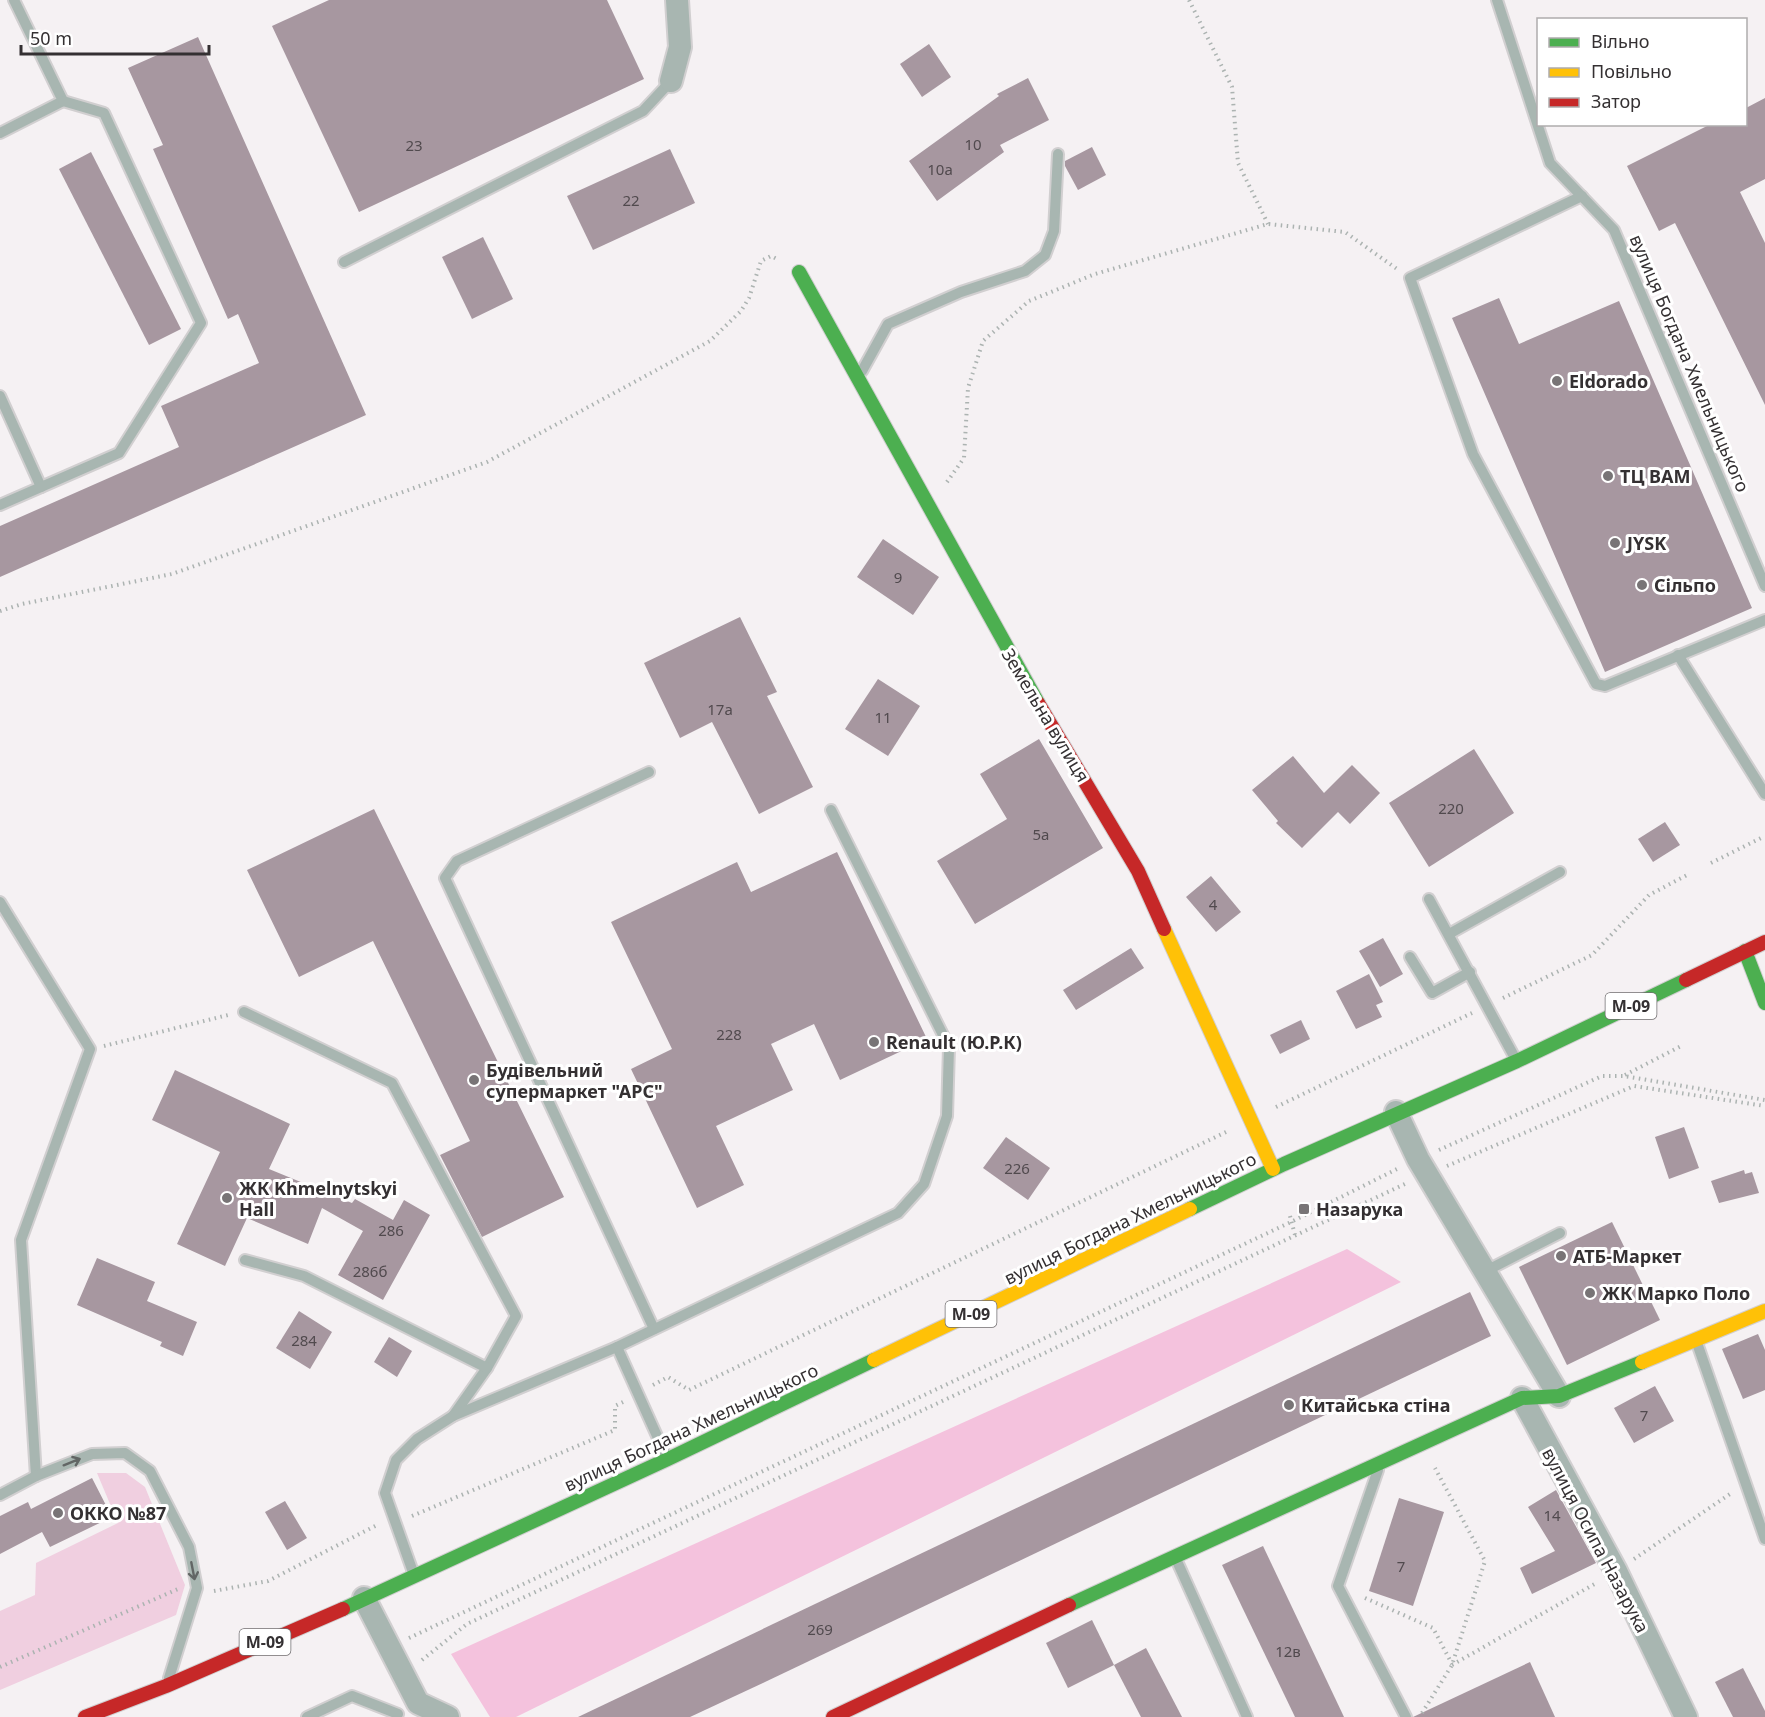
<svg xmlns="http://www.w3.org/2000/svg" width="1765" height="1717" viewBox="0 0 1765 1717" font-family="'Noto Sans',sans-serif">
  <rect width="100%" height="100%" fill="#f5f1f3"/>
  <path fill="#f0cfe0" d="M97 1473H126L145 1487 185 1585 176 1615 0 1690V1611L35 1595 36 1563 118 1523Z"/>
  <path fill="#f4c2dd" d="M1347 1249 1401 1282 516 1717H490L451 1654Z"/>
  <g fill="#a797a0">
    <path d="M329 0H607L644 79 359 212 272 26Z"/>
    <path d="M198 37 366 415 0 577V526L179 447 161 406 259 363 238 314 228 319 153 149 163 145 128 68Z"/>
    <path d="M929 44 951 77 922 97 900 64Z"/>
    <path d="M1028 78 1049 120 1000 145 1004 152 937 201 909 161 999 96 997 94Z"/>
    <path d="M1765 98V179L1740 192 1765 243V405L1675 223 1659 231 1627 166 1711 124H1746V108Z"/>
    <path d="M1092 147 1106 175 1078 190 1065 166V161Z"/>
    <path d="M670 149 695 203 593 250 567 196Z"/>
    <path d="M91 152 181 329 149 345 59 169Z"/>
    <path d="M483 237 513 299 472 319 442 257Z"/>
    <path d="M1499 298 1519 344 1619 301 1752 608 1605 672 1452 318Z"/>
    <path d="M883 539 939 577 913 615 857 577Z"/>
    <path d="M740 617 777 692 767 696 813 787 759 814 712 722 680 738 644 663Z"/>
    <path d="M878 679 920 706 888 756 845 729Z"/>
    <path d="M1039 739 1103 848 975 924 937 861 1007 819 980 774Z"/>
    <path d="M1474 749 1514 813 1429 867 1389 803Z"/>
    <path d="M1293 756 1324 793 1352 765 1380 793 1350 824 1338 812 1302 848 1276 823 1278 821 1252 790Z"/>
    <path d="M374 809 564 1197 482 1237 440 1155 470 1141 373 941 299 977 247 870Z"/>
    <path d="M1665 822 1680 845 1653 862 1638 839Z"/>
    <path d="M837 852 927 1039 840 1080 814 1024 771 1044 793 1090 716 1126 744 1185 697 1208 631 1069 672 1049 611 922 737 862 751 892Z"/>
    <path d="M1211 876 1241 912 1216 932 1186 897Z"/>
    <path d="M1383 938 1403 974 1380 987 1359 951Z"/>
    <path d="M1131 948 1144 968 1076 1010 1063 990Z"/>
    <path d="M1369 974 1383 1002 1376 1005 1382 1017 1356 1029 1336 991Z"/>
    <path d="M1301 1020 1310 1039 1280 1054 1270 1035Z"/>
    <path d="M175 1070 290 1124 269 1169 352 1203 355 1199 393 1220 404 1200 430 1215 383 1300 338 1275 363 1231 322 1208 308 1244 247 1218 225 1266 177 1244 220 1152 152 1120Z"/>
    <path d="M1684 1127 1699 1168 1669 1179 1655 1137Z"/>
    <path d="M1006 1137 1050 1168 1028 1200 983 1168Z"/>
    <path d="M1744 1170 1745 1174 1752 1172 1759 1193 1719 1203 1711 1181Z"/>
    <path d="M1612 1222 1660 1320 1567 1365 1519 1267Z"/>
    <path d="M97 1258 155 1282 147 1301 197 1322 183 1356 160 1346 162 1342 77 1305Z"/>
    <path d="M1470 1292 1491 1336 765 1682 690 1717H578Z"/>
    <path d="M299 1311 332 1332 310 1369 276 1348Z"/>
    <path d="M1758 1334 1765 1350V1390L1743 1399 1722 1349Z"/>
    <path d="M389 1337 412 1351 397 1377 374 1362Z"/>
    <path d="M1655 1386 1674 1421 1634 1443 1614 1408Z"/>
    <path d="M92 1478 112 1517 50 1547 42 1532 0 1554V1516L28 1502 31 1509Z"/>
    <path d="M1556 1490 1596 1563 1532 1594 1520 1568 1555 1551 1528 1507Z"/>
    <path d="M1399 1498 1444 1512 1413 1606 1369 1591Z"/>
    <path d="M285 1501 307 1538 287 1550 265 1512Z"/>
    <path d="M1263 1546 1344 1717H1295L1243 1609 1222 1565Z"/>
    <path d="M1092 1620 1114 1665 1068 1688 1046 1643Z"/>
    <path d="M1146 1648 1182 1717H1141L1114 1665Z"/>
    <path d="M1530 1662 1555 1717H1413Z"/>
    <path d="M1743 1668 1765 1711V1717H1733L1715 1682Z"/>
  </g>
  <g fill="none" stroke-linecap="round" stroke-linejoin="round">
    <g stroke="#d1cfd0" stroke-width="14">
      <g id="lane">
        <path d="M1497 0 1550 163 1614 230 1765 586"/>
        <path d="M0 133 63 101 14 0"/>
        <path d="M1582 196 1410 278 1473 454 1596 684 1605 686 1765 620"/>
        <path d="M344 262 643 111 671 81"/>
        <path d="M862 371 888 324 961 292 1025 271 1045 255 1054 231 1058 154"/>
        <path d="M0 396 41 487"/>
        <path d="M0 505 119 453 201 323 104 113 63 101"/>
        <path d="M1678 655 1765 794"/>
        <path d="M649 772 457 861 445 878 654 1329"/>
        <path d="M1429 899 1515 1058"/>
        <path d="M0 902 90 1049 21 1240 36 1476"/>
        <path d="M1449 934 1560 872"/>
        <path d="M1410 957 1432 993 1470 972"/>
        <path d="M244 1012 392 1083 516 1316 487 1368 453 1416"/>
        <path d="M245 1260 304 1276 487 1368"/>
        <path d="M1484 1272 1560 1233"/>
        <path d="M1697 1343 1765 1539"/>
        <path d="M617 1347 666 1456"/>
        <path d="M1378 1470 1338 1586 1406 1717"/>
        <path d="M0 1495 36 1476 92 1454 125 1453 150 1471 189 1547 197 1588 169 1678"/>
        <path d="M1176 1559 1247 1717"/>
        <path d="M414 1575 385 1493 396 1460 417 1439 453 1416 617 1347 898 1213 924 1184 947 1116 949 1047 831 810"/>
        <path d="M307 1717 352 1696 398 1714"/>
      </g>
    </g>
    <g stroke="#d1cfd0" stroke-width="26">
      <g id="street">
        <path d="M671 81 680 47 677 0"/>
        <path d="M1396 1112 1418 1159 1559 1396"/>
        <path d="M1522 1398 1616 1571 1686 1717"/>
        <path d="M364 1598 418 1703 448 1717"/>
      </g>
    </g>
    <g stroke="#d1cfd0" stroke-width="16">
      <g id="fast">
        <path d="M799 272 1038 703"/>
        <path d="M1745 951 1765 1003"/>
        <path d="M1190 1209 1284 1164 1517 1061 1686 980"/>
        <path d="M1069 1605 1522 1398 1559 1396 1642 1362"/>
        <path d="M343 1609 668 1459 874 1360"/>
      </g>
    </g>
    <g stroke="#d1cfd0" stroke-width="16">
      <g id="slow">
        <path d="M1164 929 1273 1169"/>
        <path d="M874 1360 1190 1209"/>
        <path d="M1642 1362 1765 1311"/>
      </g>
    </g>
    <g stroke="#d1cfd0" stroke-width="16">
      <g id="jam">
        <path d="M1038 703 1138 871 1164 929"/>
        <path d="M1686 980 1765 942"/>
        <path d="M85 1717 166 1686 343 1609"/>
        <path d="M833 1717 1069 1605"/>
      </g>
    </g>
    <g stroke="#acb3b1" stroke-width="4" stroke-dasharray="1.5 4.5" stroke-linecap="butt">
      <path d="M1189 0 1232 87 1238 163 1268 224"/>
      <path d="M947 482 964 458 968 388 983 341 1029 301 1095 274 1268 224 1345 232 1397 269"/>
      <path d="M0 611 22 604 172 574 487 462 710 341 741 311 749 298 761 261 771 256 777 259"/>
      <path d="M1711 863 1763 837"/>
      <path d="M1503 998 1592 955 1649 895 1689 874"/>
      <path d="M104 1046 228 1015"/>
      <path d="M1625 1075 1681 1046"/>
      <path d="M1276 1107 1472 1013"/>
      <path d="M1439 1150 1602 1076H1624L1765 1100"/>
      <path d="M1447 1166 1634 1086 1765 1106"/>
      <path d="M1290 1216 1295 1235"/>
      <path d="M653 1385 668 1377 689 1390 1226 1132"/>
      <path d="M412 1516 615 1430V1406L623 1402"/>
      <path d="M1634 1559 1733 1492"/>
      <path d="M214 1591 268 1581 379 1524"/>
      <path d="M1365 1598 1433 1628 1452 1664"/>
      <path d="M409 1638 1291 1222 1397 1169"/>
      <path d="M422 1660 467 1624 1407 1183"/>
      <path d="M1452 1665 1598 1582"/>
      <path d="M0 1667 178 1589"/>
      <path d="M1422 1713 1452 1665 1485 1561 1435 1468"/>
    </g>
    <use href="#lane" stroke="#a8b6b1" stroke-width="10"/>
    <use href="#street" stroke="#a8b6b1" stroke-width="22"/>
    <use href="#fast" stroke="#4caf50" stroke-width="14"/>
    <use href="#slow" stroke="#ffc107" stroke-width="14"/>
    <use href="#jam" stroke="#c62828" stroke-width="14"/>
  </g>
  <defs><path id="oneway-shaft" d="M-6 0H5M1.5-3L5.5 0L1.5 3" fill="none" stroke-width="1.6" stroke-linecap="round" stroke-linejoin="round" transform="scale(1.5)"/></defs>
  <g stroke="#626665">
    <use href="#oneway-shaft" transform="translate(72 1462) rotate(-22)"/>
    <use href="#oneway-shaft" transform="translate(193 1571) rotate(79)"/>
  </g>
  <g fill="#787476" stroke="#fff" stroke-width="2">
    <circle cx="1557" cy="381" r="6"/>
    <circle cx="1608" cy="476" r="6"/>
    <circle cx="1615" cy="543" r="6"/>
    <circle cx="1642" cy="585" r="6"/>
    <circle cx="874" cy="1042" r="6"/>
    <circle cx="474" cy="1080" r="6"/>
    <circle cx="227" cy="1198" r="6"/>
    <rect x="1298" y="1203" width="12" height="12" rx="3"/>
    <circle cx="1561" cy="1256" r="6"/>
    <circle cx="1590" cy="1293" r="6"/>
    <circle cx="1289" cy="1405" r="6"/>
    <circle cx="58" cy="1513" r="6"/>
  </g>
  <g text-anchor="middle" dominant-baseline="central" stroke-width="6" stroke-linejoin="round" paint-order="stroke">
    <g font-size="15" fill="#514a4e">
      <text x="973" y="144">10</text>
      <text x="414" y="145">23</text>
      <text x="940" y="169">10а</text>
      <text x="631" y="200">22</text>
      <text x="898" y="577">9</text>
      <text x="720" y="709">17а</text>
      <text x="883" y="717">11</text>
      <text x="1451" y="808">220</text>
      <text x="1041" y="834">5а</text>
      <text x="1213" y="904">4</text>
      <text x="729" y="1034">228</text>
      <text x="1017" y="1168">226</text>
      <text x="391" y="1230">286</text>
      <text x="370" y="1271">286б</text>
      <text x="304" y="1340">284</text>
      <text x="1644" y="1415">7</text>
      <text x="1552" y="1515">14</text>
      <text x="1401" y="1566">7</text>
      <text x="820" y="1629">269</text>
      <text x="1288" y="1651">12в</text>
    </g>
    <g fill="#fff" stroke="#716e70" stroke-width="1.5">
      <rect x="1605.5" y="993" width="51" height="26" rx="4.5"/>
      <rect x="945.5" y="1301" width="51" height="26" rx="4.5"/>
      <rect x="239.5" y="1629" width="51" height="26" rx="4.5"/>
    </g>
    <g font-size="16" font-weight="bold" fill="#343032">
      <text x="1631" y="1006">М-09</text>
      <text x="971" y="1314">М-09</text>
      <text x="265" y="1642">М-09</text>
    </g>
    <g font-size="18" fill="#343032" stroke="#fff">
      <text transform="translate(1690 363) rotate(67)">вулиця Богдана Хмельницького</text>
      <text transform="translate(1046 715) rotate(59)">Земельна вулиця</text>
      <text transform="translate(1130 1218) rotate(-26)">вулиця Богдана Хмельницького</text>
      <text transform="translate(691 1427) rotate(-25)">вулиця Богдана Хмельницького</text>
      <text transform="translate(1596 1540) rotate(62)">вулиця Осипа Назарука</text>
    </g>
    <g font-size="18" font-weight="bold" fill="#343032" stroke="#fff" text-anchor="start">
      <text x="1569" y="381">Eldorado</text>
      <text x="1620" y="476">ТЦ ВАМ</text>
      <text x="1627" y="543">JYSK</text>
      <text x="1654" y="585">Сільпо</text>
      <text x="886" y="1042">Renault (Ю.Р.К)</text>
      <text x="486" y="1070">Будівельний<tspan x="486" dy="21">супермаркет "АРС"</tspan></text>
      <text x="239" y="1188">ЖК Khmelnytskyi<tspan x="239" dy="21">Hall</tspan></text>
      <text x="1316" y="1209">Назарука</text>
      <text x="1573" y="1256">АТБ-Маркет</text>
      <text x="1602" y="1293">ЖК Марко Поло</text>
      <text x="1301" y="1405">Китайська стіна</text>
      <text x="70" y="1513">ОККО №87</text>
    </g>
  </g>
  <rect x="1537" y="18" width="210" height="108" fill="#ffffff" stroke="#aeacad" stroke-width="1.5"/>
  <rect x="1549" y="38" width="30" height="9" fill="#4caf50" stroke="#aeacad" stroke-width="1.5"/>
  <text x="1591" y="48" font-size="18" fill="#343032">Вільно</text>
  <rect x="1549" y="68" width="30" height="9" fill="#ffc107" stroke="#aeacad" stroke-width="1.5"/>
  <text x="1591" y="78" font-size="18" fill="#343032">Повільно</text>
  <rect x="1549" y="98" width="30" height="9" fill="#c62828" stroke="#aeacad" stroke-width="1.5"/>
  <text x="1591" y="108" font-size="18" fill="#343032">Затор</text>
  <path d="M21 45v9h188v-9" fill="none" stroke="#343032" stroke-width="3"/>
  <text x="30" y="45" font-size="18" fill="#343032" stroke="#ffffff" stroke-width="4.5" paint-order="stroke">50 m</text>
</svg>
